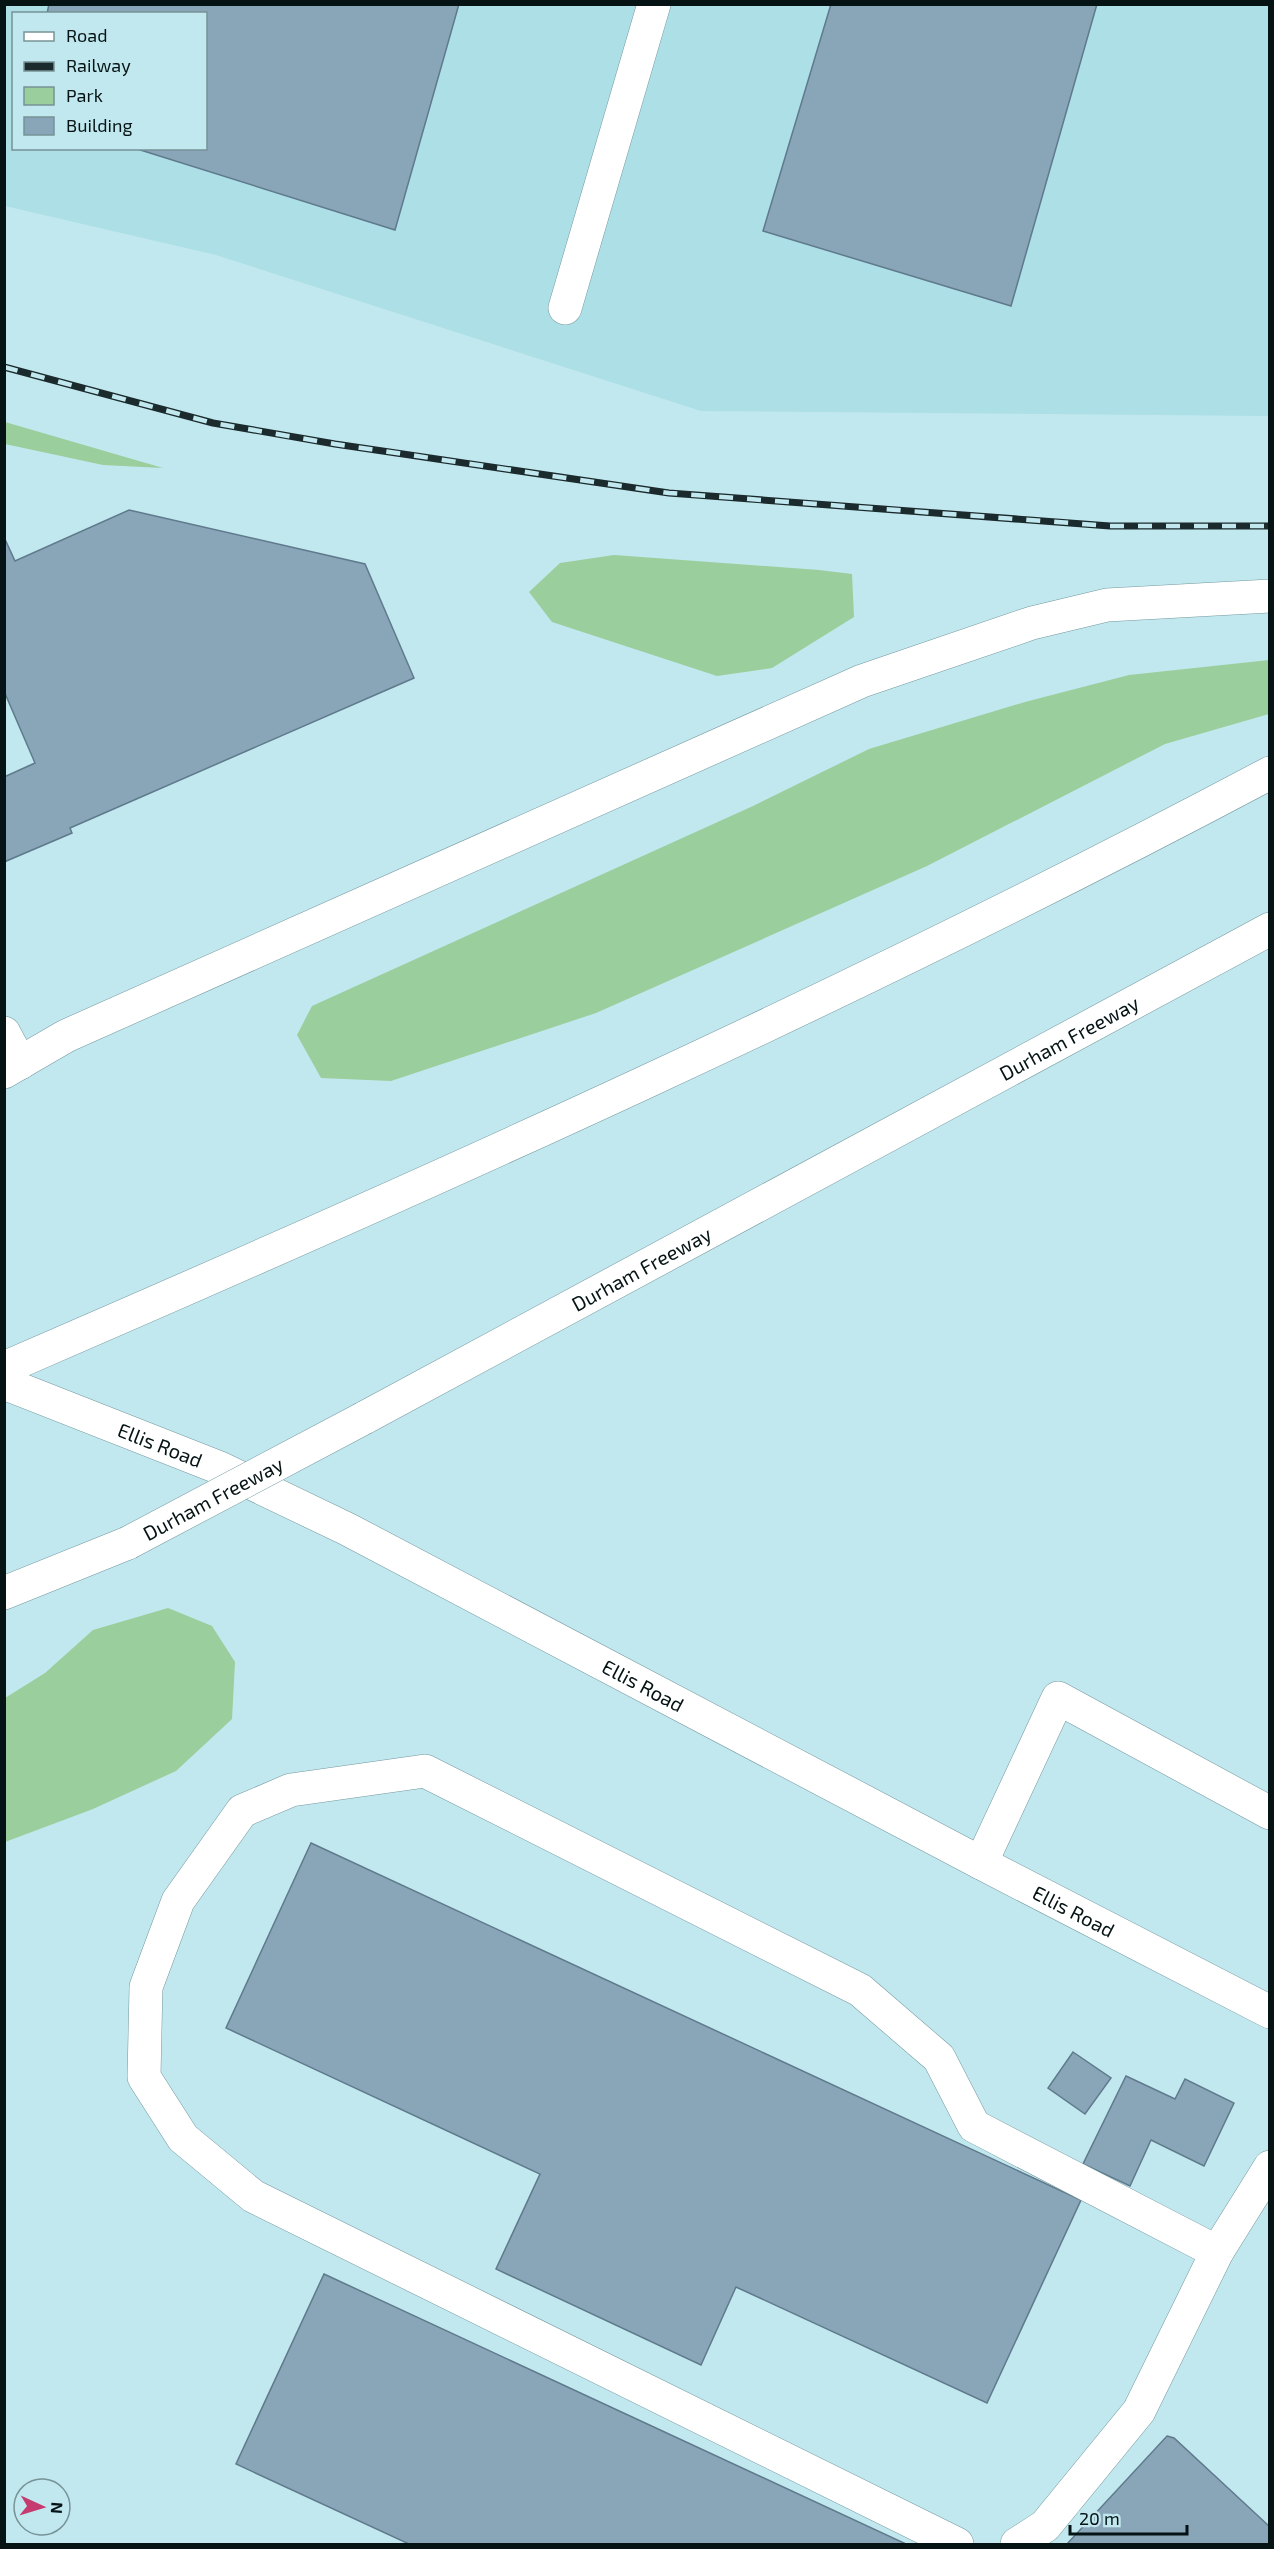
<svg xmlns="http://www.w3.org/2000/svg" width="1274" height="2549" viewBox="0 0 1274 2549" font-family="'Exo 2',sans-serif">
  <rect width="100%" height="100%" fill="#c1e8ee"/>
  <path fill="#addfe6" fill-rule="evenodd" d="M5 5H1269V416L701 411 216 255 5 206ZM14 14H206V148H14Z"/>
  <g fill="#9ace9c">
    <path d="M5 422 163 468 103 465 5 444Z"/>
    <path d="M614 555 819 570 852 574 854 617 772 668 717 676 552 622 529 592 560 563Z"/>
    <path d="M1269 660V714L1165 744 927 866 596 1013 391 1081 321 1078 297 1035 312 1006 753 806 869 749 1025 702 1129 675Z"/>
    <path d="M168 1608 212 1626 235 1662 232 1719 176 1771 93 1809 5 1842V1698L45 1673 93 1630Z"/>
  </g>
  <g fill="#89a5b8" stroke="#5f7a8c" stroke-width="1.5">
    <path d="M49 4H459L395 230 134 148H206V14H47Z"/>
    <path d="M831 4H1097L1011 306 763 231Z"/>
    <path d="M129 510 365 564 414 678 70 828 72 833 4 862V777L35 763 4 691V537L15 561Z"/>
    <path d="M311 1843 1081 2200 987 2403 736 2287 701 2365 496 2269 540 2174 226 2028Z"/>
    <path d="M1073 2052 1111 2078 1085 2114 1048 2088Z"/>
    <path d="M1126 2076 1175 2099 1185 2079 1234 2103 1204 2166 1151 2140 1130 2186 1083 2164Z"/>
    <path d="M324 2274 906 2544H409L236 2464Z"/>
    <path d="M1167 2436 1174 2438 1270 2527V2544H1067Z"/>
  </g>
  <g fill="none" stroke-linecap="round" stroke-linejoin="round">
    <g stroke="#74999f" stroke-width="34">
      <g id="minor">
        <path d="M565 308 654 4"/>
        <path d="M4 1033 20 1063"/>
        <path d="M4 1072 66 1036 862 681 1032 623 1107 605 1270 596"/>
        <path d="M981 1863 1058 1698 1270 1813"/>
        <path d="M957 2544 253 2196 183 2138 144 2077 146 1987 178 1901 242 1811 291 1790 425 1771 860 1990 939 2058 974 2126 1217 2252"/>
        <path d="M1017 2544 1045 2526 1139 2411 1217 2252 1270 2167"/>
      </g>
    </g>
    <g stroke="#74999f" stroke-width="34">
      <g id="major">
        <path id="s1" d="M4 1383 220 1468 347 1529 981 1863 1270 2012"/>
      </g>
    </g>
    <g stroke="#74999f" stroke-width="34">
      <g id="highway">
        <path d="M4 1368C432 1183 858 992 1270 773"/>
        <path id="s2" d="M364 1418 1270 929"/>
        <path d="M4 1593 128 1543"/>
      </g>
    </g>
    <use href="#minor" stroke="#fff" stroke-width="33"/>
    <use href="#major" stroke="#fff" stroke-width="33"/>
    <use href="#highway" stroke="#fff" stroke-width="33"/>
    <g stroke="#1a2a2d" stroke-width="7">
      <path id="rail" d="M4 367 213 423 335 444 669 493 1110 526H1270"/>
    </g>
    <use href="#rail" stroke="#c1e8ee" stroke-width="4.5" stroke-dasharray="14" stroke-linecap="butt"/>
    <g stroke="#74999f" stroke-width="34" stroke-linecap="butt">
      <g id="highway-bridge">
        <path id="s3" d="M128 1543 364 1418"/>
      </g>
    </g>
    <use href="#highway-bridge" stroke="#fff" stroke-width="33"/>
  </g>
  <g text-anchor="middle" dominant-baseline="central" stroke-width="4.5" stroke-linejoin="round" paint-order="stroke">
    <g font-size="20" fill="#051315" stroke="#c1e8ee">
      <text stroke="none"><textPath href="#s2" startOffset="801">Durham Freeway</textPath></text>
      <text stroke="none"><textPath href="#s2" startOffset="315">Durham Freeway</textPath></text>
      <text stroke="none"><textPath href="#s1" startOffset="168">Ellis Road</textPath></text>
      <text stroke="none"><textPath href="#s3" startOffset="96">Durham Freeway</textPath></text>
      <text stroke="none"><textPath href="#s1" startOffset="708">Ellis Road</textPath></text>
      <text stroke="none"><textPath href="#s1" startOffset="1194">Ellis Road</textPath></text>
    </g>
  </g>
  <rect width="1274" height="2549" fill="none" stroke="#051315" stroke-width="12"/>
  <rect x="12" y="12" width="195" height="138" fill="#c1e8ee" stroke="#769397" stroke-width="1.5"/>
  <rect x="24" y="32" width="30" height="9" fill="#ffffff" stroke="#769397" stroke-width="1.5"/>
  <text x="66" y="42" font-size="18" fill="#051315">Road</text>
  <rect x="24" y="62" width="30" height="9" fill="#1a2a2d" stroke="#769397" stroke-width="1.5"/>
  <text x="66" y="72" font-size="18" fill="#051315">Railway</text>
  <rect x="24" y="87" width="30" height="18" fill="#9ace9c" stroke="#769397" stroke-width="1.5"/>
  <text x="66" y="102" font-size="18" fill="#051315">Park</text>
  <rect x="24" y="117" width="30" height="18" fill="#89a5b8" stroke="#769397" stroke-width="1.5"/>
  <text x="66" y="132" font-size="18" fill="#051315">Building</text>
  <g transform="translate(42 2507) rotate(94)"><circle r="28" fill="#c1e8ee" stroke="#769397" stroke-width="1.5"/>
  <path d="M0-4.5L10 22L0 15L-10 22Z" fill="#c63b6f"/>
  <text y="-9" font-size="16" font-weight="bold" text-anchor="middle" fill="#051315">N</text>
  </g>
  <path d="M1070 2525v9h117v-9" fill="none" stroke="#051315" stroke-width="3"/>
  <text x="1079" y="2525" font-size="18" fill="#051315" stroke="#c1e8ee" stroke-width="4.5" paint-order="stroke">20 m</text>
</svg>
